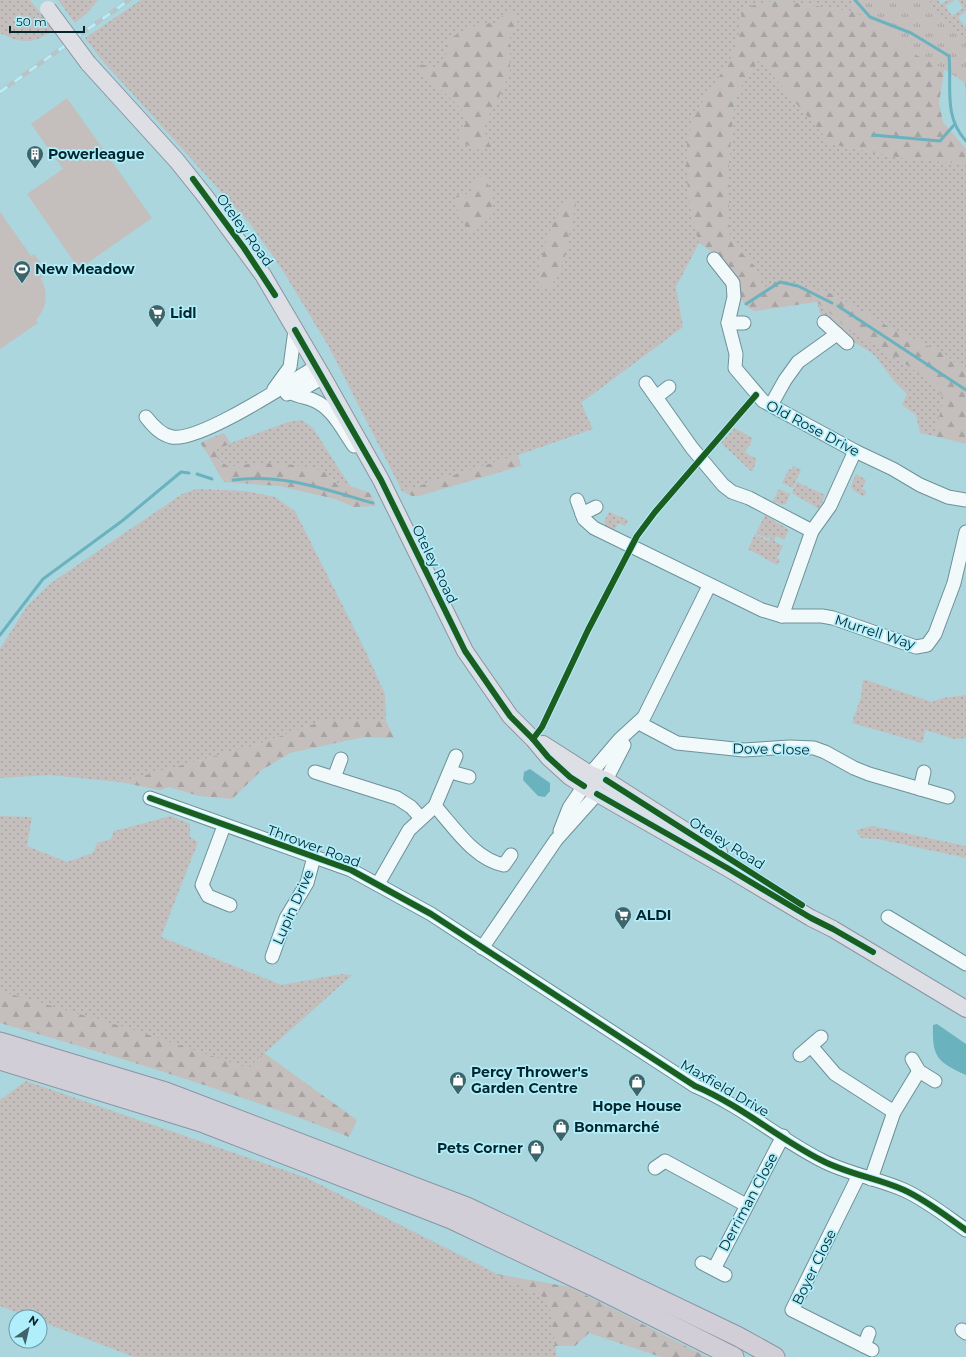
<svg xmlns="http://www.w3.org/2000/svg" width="966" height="1357" viewBox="0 0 966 1357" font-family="Montserrat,sans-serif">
  <defs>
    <pattern id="grass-dots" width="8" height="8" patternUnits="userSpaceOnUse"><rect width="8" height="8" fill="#c4bebd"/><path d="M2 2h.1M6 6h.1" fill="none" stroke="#a7a3a3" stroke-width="1.8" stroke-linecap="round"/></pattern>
    <pattern id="forest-firs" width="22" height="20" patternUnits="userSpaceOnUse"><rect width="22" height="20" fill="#c4bebd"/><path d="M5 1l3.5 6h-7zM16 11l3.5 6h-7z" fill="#a7a3a3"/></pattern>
    <pattern id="park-tufts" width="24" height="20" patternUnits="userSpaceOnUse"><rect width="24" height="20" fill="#c4bebd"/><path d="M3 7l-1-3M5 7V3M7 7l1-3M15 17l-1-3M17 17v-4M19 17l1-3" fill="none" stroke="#a7a3a3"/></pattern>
  </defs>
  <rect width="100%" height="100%" fill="#abd6de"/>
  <g fill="url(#grass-dots)">
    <path d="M0 0H30L54 30C35 44 21 44 0 33Z"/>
    <path d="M58 0H98L88 12 75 23Z"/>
    <path d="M141 0H851L855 12 778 0 741 8 743 23 733 56 694 118 690 206 699 243 676 287 683 327 581 403 593 429 518 455 402 491 329 347 280 266 251 225 101 59 85 38Z"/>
    <path d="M929 0H938L941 4 948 0H955L945 6 952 16 963 8 958 0H966V11L958 17 964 26 966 25V39C951 27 937 18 929 0Z"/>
    <path d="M759 59 831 144 901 158 966 164V372L946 355 893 329 830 293 763 288 753 264 735 246 729 232V161L735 96Z"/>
    <path d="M817 302 846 327 929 379 944 398 934 436 920 433 916 415 902 405 907 394 893 380 876 357 869 351 850 340 820 313Z"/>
    <path d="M301 420 313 428 350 486 338 485 333 479 248 464 230 467 218 460 214 449 288 422Z"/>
    <path d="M735 428 752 438 750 445 745 451 746 453 757 459 752 472 721 443Z"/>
    <path d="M793 466 801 470 793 488 782 483 789 469 791 470Z"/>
    <path d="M856 474 866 480 862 489 866 491 864 497 853 490 851 486Z"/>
    <path d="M797 482 825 495 819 509 792 493Z"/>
    <path d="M197 489 246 491 275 497 295 511 365 650 385 694 386 721 378 719H328L256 745 120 782 49 775 0 778V649L27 606 51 583 182 494Z"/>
    <path d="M779 489 790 494 786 504 782 505 773 501Z"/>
    <path d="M609 512 628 520 625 526 618 523 614 531 605 526 604 522Z"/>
    <path d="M765 515 789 530 784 540 776 536 774 541 783 546 777 558 780 560 777 565 748 549 755 534 769 541 772 534 768 539 756 533Z"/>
    <path d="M863 679 932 702 942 698 966 695V738L954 739 926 730 922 743 852 723 861 697Z"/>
    <path d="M0 816 32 817 27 846 67 862 93 853 97 843 111 839 114 831 171 816 190 824V837L198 842 161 937 282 985 341 974 352 975 248 1068 0 993Z"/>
    <path d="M872 826 966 846V858L878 839 861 838 856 830Z"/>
    <path d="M26 1081 307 1178 549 1300 557 1357H134L40 1321V1317H29L0 1306V1100Z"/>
  </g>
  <g fill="url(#forest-firs)">
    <path d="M778 0 855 12 891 30 945 65 939 103 943 122 966 149V164L901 158 831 144 759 60 735 96 729 161V232L735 246 753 264 763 288 777 280 830 293 893 329 944 354 966 372V444L934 436 944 398 929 379 846 327 817 302 755 311 749 308 741 299 739 289 715 254 699 243C689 210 679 150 694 117 712 79 746 55 741 8Z"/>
    <path d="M505 11 514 15 518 20 510 37V70L504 87 483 127 491 148 479 150 460 142 462 126 470 120C455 101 438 85 417 72L420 64 432 68C446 63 447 52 448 39 462 32 483 19 499 24Z"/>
    <path d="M485 175 492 196V217L481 222 471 237C463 223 456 212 456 196L471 193 473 180Z"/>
    <path d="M568 200 576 203 563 264 549 291 538 284C541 253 548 224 568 200Z"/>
    <path d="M224 433 231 444 215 449 218 460 230 467 248 464 278 463 309 467 323 471 338 485 350 486 370 493 376 506 354 507 335 499 279 486 224 482C215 469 210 455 200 443Z"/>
    <path d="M518 455 521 466 419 496H412L402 491Z"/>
    <path d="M328 719H378L386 721 394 738 364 737 290 753 262 770 232 799 199 796 169 787 160 790 120 782 256 745Z"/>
    <path d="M0 991 134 1030 248 1068 264 1053 357 1120 349 1137C235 1092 118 1057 0 1023Z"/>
    <path d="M497 1274 570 1287 707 1357H661L589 1333 575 1346H555L549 1300Z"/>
  </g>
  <path fill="url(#park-tufts)" d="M851 0H929C937 18 951 27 966 39V110L965 83 941 67 918 56 855 12Z"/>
  <g fill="#c4bebd">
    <path d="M67 98 152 218 79 269 27 194 63 169 31 124Z"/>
    <path d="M0 212 31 256 34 254 41 263 38 266 45 275 41 278C48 294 48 306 36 320L38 323 0 349Z"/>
  </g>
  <g fill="#6bb2bf">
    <path d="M530 769 550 783V791L545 797 538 796 523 780 524 772Z"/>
    <path d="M937 1024 966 1044V1075C937 1062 932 1057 933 1025Z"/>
  </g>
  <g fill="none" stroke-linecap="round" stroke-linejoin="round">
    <g stroke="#6bb2bf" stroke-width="3">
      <path d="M855 0 870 17 911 33 949 56C952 87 943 116 966 141"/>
      <path d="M873 135 940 141 954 125"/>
      <path d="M746 304 780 282 798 286 832 303"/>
      <path d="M838 306 966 390"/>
      <path d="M197 474 212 479"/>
      <path d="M233 480C283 473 326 490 373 503"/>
      <path d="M0 635 43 579 122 521 181 472 189 473"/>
    </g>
    <g stroke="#6d9198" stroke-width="15">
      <g id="minor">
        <path d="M714 259 733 283 734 297 728 323 736 354 735 368 763 401 855 451 893 469 920 485 948 497 966 500"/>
        <path d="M824 322 847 343"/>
        <path d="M728 323H744"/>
        <path d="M646 383 692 448 723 485 732 492 749 498 812 531"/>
        <path d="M274 389 290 367 295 330"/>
        <path d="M292 393C299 397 306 397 313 400 333 408 342 429 354 446"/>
        <path d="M287 394 308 386 323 377"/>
        <path d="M656 397 669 387"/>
        <path d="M771 405 785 380 798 362 837 334"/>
        <path d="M146 417C153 426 161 435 172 437 200 442 290 382 317 366"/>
        <path d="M577 500 584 519 594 528 762 610 782 616H822L833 618 916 647 927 645 935 634 954 583 966 532"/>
        <path d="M582 514 596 507"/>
        <path d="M782 616 812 531 830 506 855 451"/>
        <path d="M639 723 677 743 744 750 790 747 814 748 825 752 854 768 869 774 948 797"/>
        <path d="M315 772 397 798 411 807 421 818"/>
        <path d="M451 772 469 777"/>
        <path d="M590 774 620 739 644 717 709 586"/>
        <path d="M334 778 341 759"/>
        <path d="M606 780 624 745"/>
        <path d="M920 789 924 772"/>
        <path d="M150 798 351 870 431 914 695 1086C740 1105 778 1138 821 1160 847 1174 877 1178 904 1190 926 1200 946 1216 966 1230"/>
        <path d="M435 806C454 827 475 860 504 865L511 855"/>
        <path d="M224 826 202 885 208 896 230 905"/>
        <path d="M560 831 569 808 584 786"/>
        <path d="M378 884 409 830 435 806 456 756"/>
        <path d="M888 917 966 964"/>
        <path d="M482 948 556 840 597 794"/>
        <path d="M272 957 286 918 307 883 314 857"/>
        <path d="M811 1046 835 1074 894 1112"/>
        <path d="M800 1055 821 1037"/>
        <path d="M912 1059 919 1071 935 1081"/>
        <path d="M655 1168 665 1161 746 1205"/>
        <path d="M859 1175 792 1310 872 1350"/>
        <path d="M871 1179 894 1112 919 1071"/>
        <path d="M702 1263 725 1275"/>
        <path d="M714 1269 783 1136"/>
        <path d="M962 1330 966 1333"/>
        <path d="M864 1346 869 1333"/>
      </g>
    </g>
    <g stroke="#8995a2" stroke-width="18">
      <g id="major">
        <path d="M88 63 177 161 205 196 263 275 323 377 381 480 465 651 510 716 533 739 548 757 570 777 584 786 729 869 811 918 833 929 966 1009"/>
        <path d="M543 744 590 774 606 780 719 852"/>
      </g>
    </g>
    <g stroke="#8995a2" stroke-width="21">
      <g id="highway">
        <path d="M0 1042 166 1092 467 1207 737 1336 775 1357"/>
        <path d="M0 1060 201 1122 451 1219 597 1288 734 1357"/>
      </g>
    </g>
    <use href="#minor" stroke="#f2f9fa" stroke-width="13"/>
    <use href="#major" stroke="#dedee5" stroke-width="16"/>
    <use href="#highway" stroke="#d1ced8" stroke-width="19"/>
    <g stroke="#b8c4c7" stroke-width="4.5">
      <path id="rail" d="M0 92 129 0"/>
    </g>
    <use href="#rail" stroke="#b1eefb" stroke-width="3" stroke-dasharray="9" stroke-linecap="butt"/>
    <g stroke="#8995a2" stroke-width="18" stroke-linecap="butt">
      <path id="major-bridge" d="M48 9 88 63"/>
    </g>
    <use href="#major-bridge" stroke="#dedee5" stroke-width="16"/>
    <g stroke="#b1eefb" stroke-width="8">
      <g id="cycleway">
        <path d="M193 179 244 248 275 295"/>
        <path d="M295 330 381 480 465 651 510 716 533 739 548 757 570 777 584 786"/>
        <path d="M533 739 542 727 588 630 637 536 655 512 756 395"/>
        <path d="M606 780 802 905"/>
        <path d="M597 794 729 869 811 918 833 929 873 952"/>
        <path d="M150 798 351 870 431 914 695 1086C740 1105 778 1138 821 1160 847 1174 877 1178 904 1190 926 1200 946 1216 966 1230"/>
      </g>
    </g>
    <use href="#cycleway" stroke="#1b5e20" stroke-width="6"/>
  </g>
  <defs>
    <g id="building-pin" transform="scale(0.9)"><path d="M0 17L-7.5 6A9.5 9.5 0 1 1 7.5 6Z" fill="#3e646a" stroke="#b1eefb"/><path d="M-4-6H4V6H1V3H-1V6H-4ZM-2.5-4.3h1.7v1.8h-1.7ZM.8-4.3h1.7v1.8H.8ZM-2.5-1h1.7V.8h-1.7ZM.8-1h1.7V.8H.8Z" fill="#fff"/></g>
    <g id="stadium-pin" transform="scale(0.9)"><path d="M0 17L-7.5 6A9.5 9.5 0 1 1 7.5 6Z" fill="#3e646a" stroke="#b1eefb"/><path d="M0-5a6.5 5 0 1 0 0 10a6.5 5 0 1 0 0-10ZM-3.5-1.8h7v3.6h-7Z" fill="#fff"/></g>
    <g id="supermarket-pin" transform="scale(0.9)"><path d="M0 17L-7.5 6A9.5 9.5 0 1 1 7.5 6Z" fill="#3e646a" stroke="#b1eefb"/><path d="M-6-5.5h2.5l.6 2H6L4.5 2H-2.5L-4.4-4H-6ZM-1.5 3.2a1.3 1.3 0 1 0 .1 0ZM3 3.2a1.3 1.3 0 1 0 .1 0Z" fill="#fff"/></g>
    <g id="shop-pin" transform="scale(0.9)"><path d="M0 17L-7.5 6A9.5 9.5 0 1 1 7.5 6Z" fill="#3e646a" stroke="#b1eefb"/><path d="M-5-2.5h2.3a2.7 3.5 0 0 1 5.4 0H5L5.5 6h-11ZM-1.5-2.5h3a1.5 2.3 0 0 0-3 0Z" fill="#fff"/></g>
  </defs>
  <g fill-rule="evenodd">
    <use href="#building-pin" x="35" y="154"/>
    <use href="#stadium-pin" x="22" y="269"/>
    <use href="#supermarket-pin" x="157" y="313"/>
    <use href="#supermarket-pin" x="623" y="915"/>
    <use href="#shop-pin" x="458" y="1080"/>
    <use href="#shop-pin" x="637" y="1082"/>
    <use href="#shop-pin" x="561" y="1127"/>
    <use href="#shop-pin" x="536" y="1148"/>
  </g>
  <g text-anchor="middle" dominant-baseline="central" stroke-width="3.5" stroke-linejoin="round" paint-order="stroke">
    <g font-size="14" font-weight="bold" fill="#03262c" stroke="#b1eefb" text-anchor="start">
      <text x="48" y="154">Powerleague</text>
      <text x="35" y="269">New Meadow</text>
      <text x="170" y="313">Lidl</text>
      <text x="636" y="915">ALDI</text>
      <text x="471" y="1072">Percy Thrower's<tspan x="471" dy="16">Garden Centre</tspan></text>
      <text x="637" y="1106" text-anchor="middle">Hope House</text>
      <text x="574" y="1127">Bonmarché</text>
      <text x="523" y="1148" text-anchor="end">Pets Corner</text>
    </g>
    <g font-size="14" fill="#03262c" stroke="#b1eefb">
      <text transform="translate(245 230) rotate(54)">Oteley Road</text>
      <text transform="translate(813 428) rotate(28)">Old Rose Drive</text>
      <text transform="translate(435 564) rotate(64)">Oteley Road</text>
      <text transform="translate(875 632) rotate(18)">Murrell Way</text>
      <text transform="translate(771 749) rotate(1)">Dove Close</text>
      <text transform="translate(727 843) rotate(32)">Oteley Road</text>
      <text transform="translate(314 846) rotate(20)">Thrower Road</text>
      <text transform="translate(293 907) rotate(-66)">Lupin Drive</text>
      <text transform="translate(725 1088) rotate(30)">Maxfield Drive</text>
      <text transform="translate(748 1202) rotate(-62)">Derriman Close</text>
      <text transform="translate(814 1267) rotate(-64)">Boyer Close</text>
    </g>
  </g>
  <g transform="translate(28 1329) rotate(34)"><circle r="19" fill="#b1eefb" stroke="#6b9ea8"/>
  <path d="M0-3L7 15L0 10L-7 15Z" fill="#3e646a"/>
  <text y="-6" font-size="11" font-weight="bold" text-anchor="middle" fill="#03262c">N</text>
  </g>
  <path d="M10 26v6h74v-6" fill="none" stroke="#03262c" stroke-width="2"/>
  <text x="16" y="26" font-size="12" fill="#03262c" stroke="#b1eefb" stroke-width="3" paint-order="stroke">50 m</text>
</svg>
